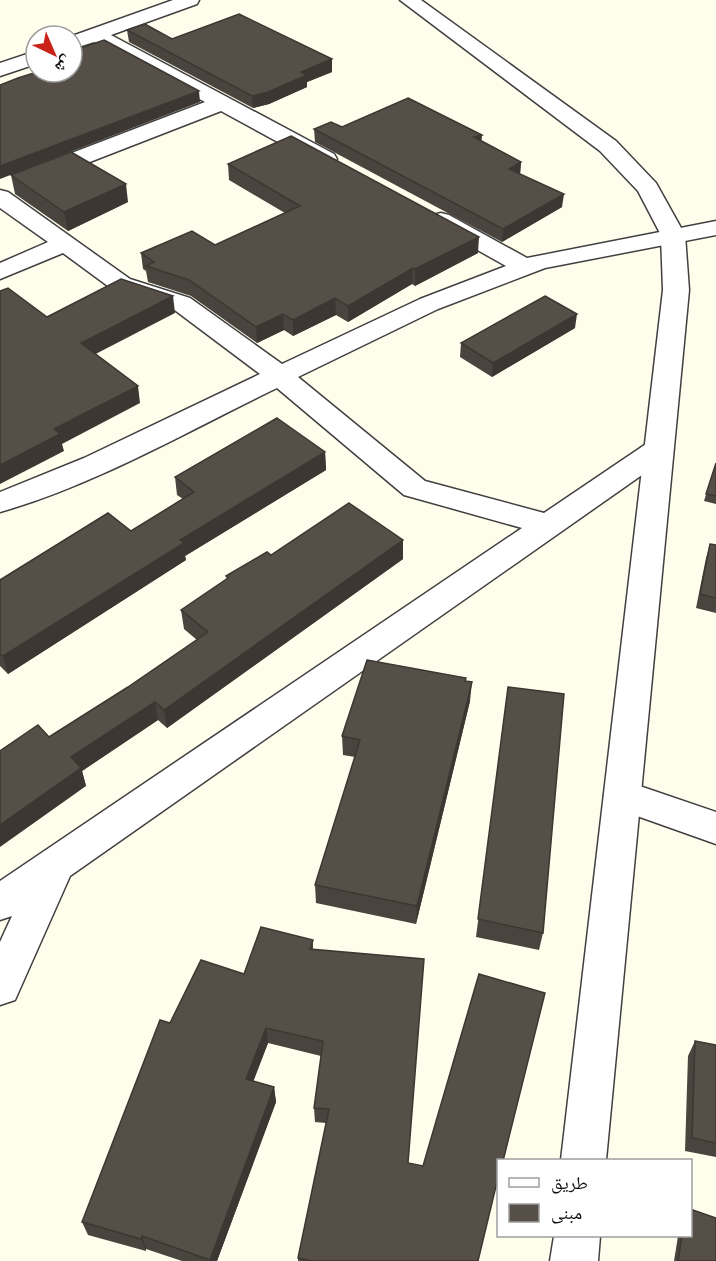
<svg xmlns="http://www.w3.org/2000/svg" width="716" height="1261" viewBox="0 0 716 1261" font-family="'Zilla Slab','Noto Naskh Arabic',serif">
  <rect width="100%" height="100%" fill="#fffdec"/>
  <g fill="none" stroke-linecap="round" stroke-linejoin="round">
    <g stroke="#404040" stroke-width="3">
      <g id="minor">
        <path d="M173 0H199L197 4 111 35 334 154 337 159 334 164 326 166 318 164 221 111 46 179 38 181 30 179 27 174 30 169 205 102 94 42 72 49V36Z"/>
        <path d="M36 51V64L0 76V63Z"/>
        <path d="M0 190 8 192 130 279 190 298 282 364 420 299 506 266 433 225 429 220 433 215 441 213 449 215 527 258 716 221V235L545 268 438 309 298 377 425 481 544 513 649 442 659 440 669 442 673 449 669 456 70 876 15 1000 0 1005V942L12 916 0 920V881L522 528 404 495 277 388C190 430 93 486 0 512V492L84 458 260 374 172 308 112 289 63 253 0 279V263L48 242 0 208Z"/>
        <path d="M622 780 716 812V844L609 806 604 795 609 784Z"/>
      </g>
    </g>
    <g stroke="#404040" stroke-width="3">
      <g id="tertiary">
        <path d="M400 0H421L616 141 656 183 685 235 689 290 606 1160H561L663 290 661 235 638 191 600 151Z"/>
        <path d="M554 1236H600L598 1261H550Z"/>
      </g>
    </g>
    <use href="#minor" fill="#fff" fill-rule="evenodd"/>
    <use href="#tertiary" fill="#fff" fill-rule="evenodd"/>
  </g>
  <g fill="#4a443e">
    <path d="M127 30 172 39 332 59V72L307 82V87L269 104 253 108 129 42Z"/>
    <path d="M342 127 482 141 521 162 520 174 562 207 502 242 315 142 314 129Z"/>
    <path d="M228 164 478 253 415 286 412 284 348 322 336 315 293 336 284 330 257 343 191 296 148 282 146 271 143 269 141 253 215 245 285 213 229 180Z"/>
    <path d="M11 175 128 202 68 231 15 194Z"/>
    <path d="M575 328 492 377 460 357 461 343Z"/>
    <path d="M325 452 326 470 185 556 186 560 8 674 0 666V580L131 531 183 499 177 495 175 477Z"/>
    <path d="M716 463V504L704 501Z"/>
    <path d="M403 540V559L167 728 158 720 82 771 86 786 49 737 128 687 197 640 184 629 181 610 227 579 226 576 271 555Z"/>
    <path d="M710 544 716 545V613L696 608 706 558Z"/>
    <path d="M466 681 470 701 416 924 316 903 315 885 355 757 343 755 342 736Z"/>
    <path d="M508 687 543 933 539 950 476 937Z"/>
    <path d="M313 940V949L408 1163 478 1261H298V1258L326 1123 315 1122 314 1108 321 1056 268 1043 253 1081 274 1087 276 1102 217 1261H182L146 1249V1251L88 1235 82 1222 170 1023 244 974Z"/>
    <path d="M695 1041 716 1045V1157L685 1151 688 1056Z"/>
    <path d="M678 1236H690L716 1261H674Z"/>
  </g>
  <g fill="#3c3732">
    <path d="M332 59V72L307 82V87L269 104 253 108 252 96 301 72Z"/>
    <path d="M199 91 200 102 0 179V166Z"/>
    <path d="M482 135 481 147 474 137Z"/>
    <path d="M521 162 520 175 509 169Z"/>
    <path d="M126 184 128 202 68 231 64 212Z"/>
    <path d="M564 194 562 207 502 242 503 229Z"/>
    <path d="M479 237 478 253 415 286V269Z"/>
    <path d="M413 268 412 284 348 322V306Z"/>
    <path d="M173 296 175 313 84 360 81 343Z"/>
    <path d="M335 298 336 315 293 336V320Z"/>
    <path d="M283 314 284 330 257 343 256 327Z"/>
    <path d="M577 314 575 328 492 377 493 363Z"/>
    <path d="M138 386 140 403 62 444 64 451 0 484V465L54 429Z"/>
    <path d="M325 452 326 470 185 556 186 560 8 674 3 656 180 540Z"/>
    <path d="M403 540V559L167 728 164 710Z"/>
    <path d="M472 682 470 701 416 924 417 906Z"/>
    <path d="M155 702 158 720 82 771 86 786 0 847V825L71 757Z"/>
    <path d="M266 1028 268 1043 249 1093 246 1079Z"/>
    <path d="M274 1087 276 1102 217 1261H210Z"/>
    <path d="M142 1236 146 1249V1251L141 1239Z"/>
  </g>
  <g fill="#564f48" stroke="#3c3732" stroke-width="1.5">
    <path d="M239 14 332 59 301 72 307 75 268 92 252 96 127 30 145 24 172 39Z"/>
    <path d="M104 40 199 91 0 166V85L18 78 37 72H72V62L74 61 72 60V51Z"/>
    <path d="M408 98 482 135 474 137 521 162 509 169 564 194 503 229 314 129 331 122 342 127Z"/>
    <path d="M291 136 479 237 415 269 413 268 348 306 335 298 293 320 283 314 256 327 189 280 146 266 154 262 141 253 192 231 215 245 300 206 228 164Z"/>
    <path d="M71 152 126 184 64 212 11 175Z"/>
    <path d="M121 279 173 296 81 343 138 386 54 429 60 434 0 465V291L8 288 47 317Z"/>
    <path d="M545 296 577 314 493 363 461 343Z"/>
    <path d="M277 418 325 452 180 540 184 543 3 656 0 654V580L108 513 131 531 194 492 175 477Z"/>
    <path d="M716 463V496L706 494Z"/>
    <path d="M349 503 403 540 164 710 155 702 71 757 81 768 0 825V751L38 725 49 737 128 687 208 632 181 610 228 578 226 576 267 552 271 555Z"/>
    <path d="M710 544 716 545V598L700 594Z"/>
    <path d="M367 660 466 678 465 681 472 682 417 906 315 885 360 740 342 736Z"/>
    <path d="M508 687 564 694 543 933 478 919Z"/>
    <path d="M261 927 313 940 310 949 424 959 408 1163 423 1166 479 974 545 993 503 1161H498V1178L478 1261H312L298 1258 329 1109 314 1108 323 1041 266 1028 246 1079 274 1087 210 1260 142 1236 141 1239 82 1222 160 1020 170 1023 201 960 244 974Z"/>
    <path d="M695 1041 716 1045V1143L692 1138Z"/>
    <path d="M690 1209 716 1218V1261H678L682 1236H690Z"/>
  </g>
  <rect x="497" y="1159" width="195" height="78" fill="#ffffff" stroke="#9e9e9e" stroke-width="1.5"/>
  <rect x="509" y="1178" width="30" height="9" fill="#ffffff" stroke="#9e9e9e" stroke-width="1.5"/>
  <text x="551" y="1189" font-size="18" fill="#0d0d0d">طريق</text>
  <rect x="509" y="1204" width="30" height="18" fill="#564f48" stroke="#9e9e9e" stroke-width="1.5"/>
  <text x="551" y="1219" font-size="18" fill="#0d0d0d">مبنى</text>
  <g transform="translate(54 54) rotate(136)"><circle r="28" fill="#ffffff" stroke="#9e9e9e" stroke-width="1.5"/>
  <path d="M0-4.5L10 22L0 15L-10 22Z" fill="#ca2118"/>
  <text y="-9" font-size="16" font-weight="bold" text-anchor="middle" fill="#0d0d0d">ش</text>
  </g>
</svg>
